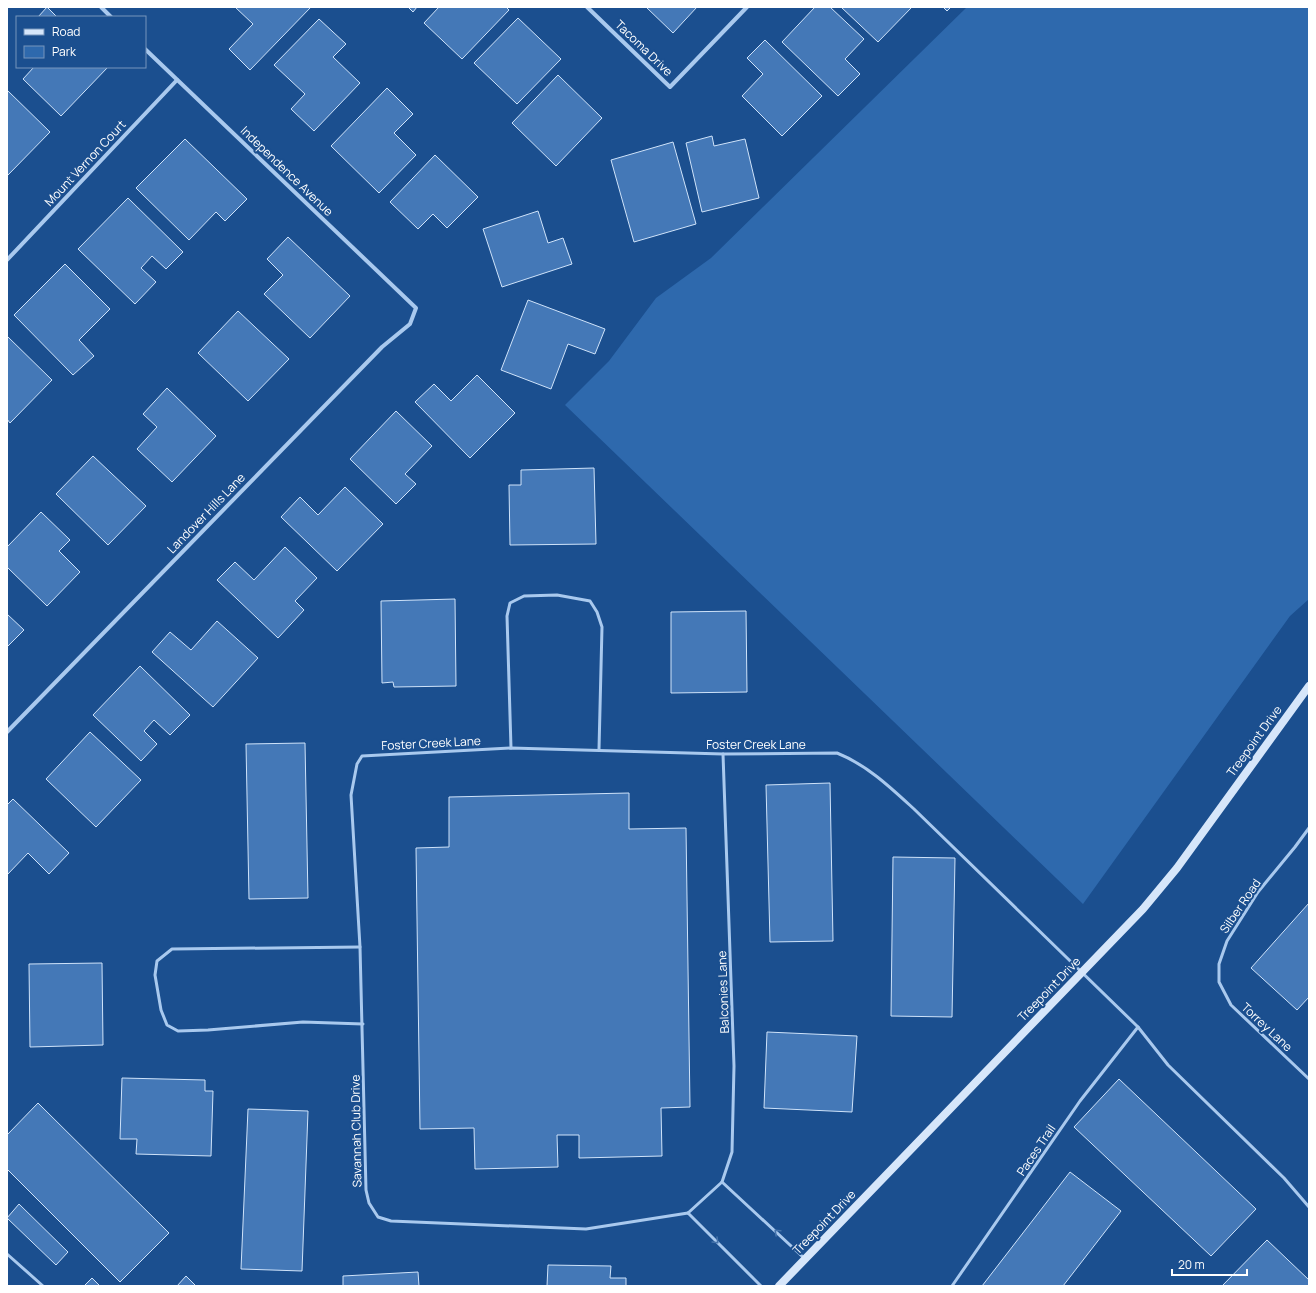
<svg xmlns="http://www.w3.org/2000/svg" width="1316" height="1293" viewBox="0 0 1316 1293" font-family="Manrope,sans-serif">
  <rect width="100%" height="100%" fill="#1b4f8f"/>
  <path fill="#2e69ad" d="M967 7H1309V599L1290 616 1083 904 565 405 609 361 656 298 711 258Z"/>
  <g fill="#4478b7" stroke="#cfe3fa">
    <path d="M47 7 57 17H38Z"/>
    <path d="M235 7H311L250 70 229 49 253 24Z"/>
    <path d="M408 7H417L413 12Z"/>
    <path d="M439 7H506L509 10 462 59 424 23Z"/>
    <path d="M646 7H697L673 33Z"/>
    <path d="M815 7H830L864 39 845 59 860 74 838 96 782 42Z"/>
    <path d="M841 7H912L878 42Z"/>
    <path d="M943 7H951L947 11Z"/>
    <path d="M518 18 561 59 517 104 474 63Z"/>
    <path d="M319 19 346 44 333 57 360 83 314 131 291 109 305 94 274 65Z"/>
    <path d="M765 40 822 96 782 136 742 96 763 74 747 58Z"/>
    <path d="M34 67H108L61 116 23 79Z"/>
    <path d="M558 75 602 118 556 166 512 123Z"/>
    <path d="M387 88 413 114 394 133 416 155 379 193 331 146Z"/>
    <path d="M7 90 50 132 8 175 7 173Z"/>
    <path d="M712 136 714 146 745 139 759 198 702 212 686 143Z"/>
    <path d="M185 139 247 199 225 221 216 212 189 240 136 188Z"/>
    <path d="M673 142 696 224 634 242 611 160Z"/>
    <path d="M435 155 478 197 447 228 433 214 418 229 390 202Z"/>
    <path d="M128 198 183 252 166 269 152 256 141 268 156 282 135 304 78 249Z"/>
    <path d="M538 211 548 243 563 238 572 264 502 287 483 229Z"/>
    <path d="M288 237 350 296 310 338 264 294 283 275 267 259Z"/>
    <path d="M65 264 110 309 79 340 94 356 73 375 14 315Z"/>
    <path d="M528 300 605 329 595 354 568 344 551 389 501 370Z"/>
    <path d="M238 311 289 359 248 401 198 353Z"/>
    <path d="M7 336 52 380 10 423 7 419Z"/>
    <path d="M477 375 515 413 470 458 415 402 434 384 451 401Z"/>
    <path d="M167 388 216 436 172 482 137 449 157 427 143 414Z"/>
    <path d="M396 411 432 446 405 474 416 484 396 504 350 459Z"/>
    <path d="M93 456 146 506 108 545 56 494Z"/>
    <path d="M594 468 596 544 510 545 509 485H521V470Z"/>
    <path d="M345 487 383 524 337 571 281 517 300 497 318 515Z"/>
    <path d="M41 512 70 540 59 551 80 572 47 606 7 567V547Z"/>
    <path d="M285 547 317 578 295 601 304 610 278 638 217 580 235 562 254 580Z"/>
    <path d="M455 599 456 686 394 687 393 682 382 683 381 601Z"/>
    <path d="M746 611 747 692 671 693V612Z"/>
    <path d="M7 614 24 630 7 647Z"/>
    <path d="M217 621 258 658 213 707 152 652 170 632 191 650Z"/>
    <path d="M140 666 190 715 170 735 154 720 144 731 157 744 141 761 93 715Z"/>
    <path d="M90 732 141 780 96 827 46 779Z"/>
    <path d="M305 743 308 898 249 899 246 744Z"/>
    <path d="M830 783 833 941 770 942 766 785Z"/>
    <path d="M629 793V829L686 828 690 1107 661 1108 662 1156 579 1158V1135H557L558 1167 475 1169 474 1128 420 1129 416 848 449 847V797Z"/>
    <path d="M13 799 69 853 49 874 28 853 7 875V805Z"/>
    <path d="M893 857 955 858 952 1017 891 1016Z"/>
    <path d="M1309 903V997L1297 1010 1251 968Z"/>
    <path d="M102 963 103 1045 30 1047 29 964Z"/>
    <path d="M767 1032 857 1036 852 1112 764 1108Z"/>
    <path d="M122 1078 205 1080V1091H213L211 1156 136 1154 137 1139H120Z"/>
    <path d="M1119 1079 1256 1209 1211 1256 1074 1127Z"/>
    <path d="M38 1103 169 1233 120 1282 7 1169V1135Z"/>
    <path d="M248 1109 308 1111 302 1271 241 1269Z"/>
    <path d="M1070 1172 1121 1211 1063 1286H982Z"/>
    <path d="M19 1204 68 1252 56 1265 7 1218Z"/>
    <path d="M1267 1240 1309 1280V1286H1222Z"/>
    <path d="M548 1265 611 1266 610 1278H626V1286H547Z"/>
    <path d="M418 1272 419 1286H343V1276Z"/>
    <path d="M186 1276 196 1286H177Z"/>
    <path d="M92 1278 100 1286H84Z"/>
  </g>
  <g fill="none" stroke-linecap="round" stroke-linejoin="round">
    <g stroke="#a9c9ee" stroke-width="3">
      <path d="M511 748 507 616 510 603 524 596 557 595 590 601 597 612 602 627 599 749"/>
      <path d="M1309 828 1295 847 1258 892 1227 941 1219 964V982L1231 1005 1309 1079"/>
      <path d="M360 947 172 949 157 961 155 975 161 1010 167 1025 178 1031 208 1030 303 1022 363 1024"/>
      <path d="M722 1182 804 1258"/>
      <path d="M688 1213 586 1229 391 1221 378 1217 369 1203 366 1190 360 947 351 795 357 764 362 756 511 748 723 754 837 753C867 765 890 787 914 809L1138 1027 1168 1065 1284 1178 1309 1207"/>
      <path d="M688 1213 722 1182 732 1152 734 1066 723 754"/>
      <path d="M688 1213 761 1286"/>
      <path d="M7 1254 43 1286"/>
      <path d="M952 1286 1080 1101 1138 1027"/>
    </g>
    <g stroke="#a9c9ee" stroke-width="4">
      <path d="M101 7 111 17"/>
      <path d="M587 7 670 87 747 7"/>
      <path d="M7 260 177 80"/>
      <path d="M7 732 382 347 410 324 416 308 145 49"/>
    </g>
    <path stroke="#d6e6fa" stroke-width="8" d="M779 1286 1143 909 1177 868 1309 686"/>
  </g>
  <defs><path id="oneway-chevron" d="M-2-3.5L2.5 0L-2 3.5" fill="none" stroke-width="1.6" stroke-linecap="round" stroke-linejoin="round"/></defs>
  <g stroke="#4674ac">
    <use href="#oneway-chevron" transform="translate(777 1232) rotate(-137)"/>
    <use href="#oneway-chevron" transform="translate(716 1241) rotate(45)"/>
  </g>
  <g text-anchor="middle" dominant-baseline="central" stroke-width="4" stroke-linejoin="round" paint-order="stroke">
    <g font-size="12" fill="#fff" stroke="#1b4f8f">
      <text transform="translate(644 48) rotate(44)">Tacoma Drive</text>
      <text transform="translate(85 163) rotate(-47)">Mount Vernon Court</text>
      <text transform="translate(287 171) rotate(44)">Independence Avenue</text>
      <text transform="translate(206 513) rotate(-46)">Landover Hills Lane</text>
      <text transform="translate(1254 741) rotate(-54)">Treepoint Drive</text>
      <text transform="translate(431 743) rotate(-3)">Foster Creek Lane</text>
      <text x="756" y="744">Foster Creek Lane</text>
      <text transform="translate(1240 906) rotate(-56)">Silber Road</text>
      <text transform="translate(1049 989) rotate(-46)">Treepoint Drive</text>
      <text transform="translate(723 992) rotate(-92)">Balconies Lane</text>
      <text transform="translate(1267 1027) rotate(43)">Torrey Lane</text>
      <text transform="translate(356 1131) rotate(-91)">Savannah Club Drive</text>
      <text transform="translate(1036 1150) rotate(-56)">Paces Trail</text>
      <text transform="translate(824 1222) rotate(-46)">Treepoint Drive</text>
    </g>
  </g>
  <rect width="1316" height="1293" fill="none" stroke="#ffffff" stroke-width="16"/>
  <rect x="16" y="16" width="130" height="52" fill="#1b4f8f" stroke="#7695bc"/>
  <rect x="24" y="29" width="20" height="6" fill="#d6e6fa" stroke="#7695bc"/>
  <text x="52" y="36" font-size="12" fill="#ffffff">Road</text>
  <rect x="24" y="46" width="20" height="12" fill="#2e69ad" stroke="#7695bc"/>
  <text x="52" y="56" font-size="12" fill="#ffffff">Park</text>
  <path d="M1172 1269v6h75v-6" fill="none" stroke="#ffffff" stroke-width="2"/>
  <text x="1178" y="1269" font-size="12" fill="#ffffff" stroke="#1b4f8f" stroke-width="3" paint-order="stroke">20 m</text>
</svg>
